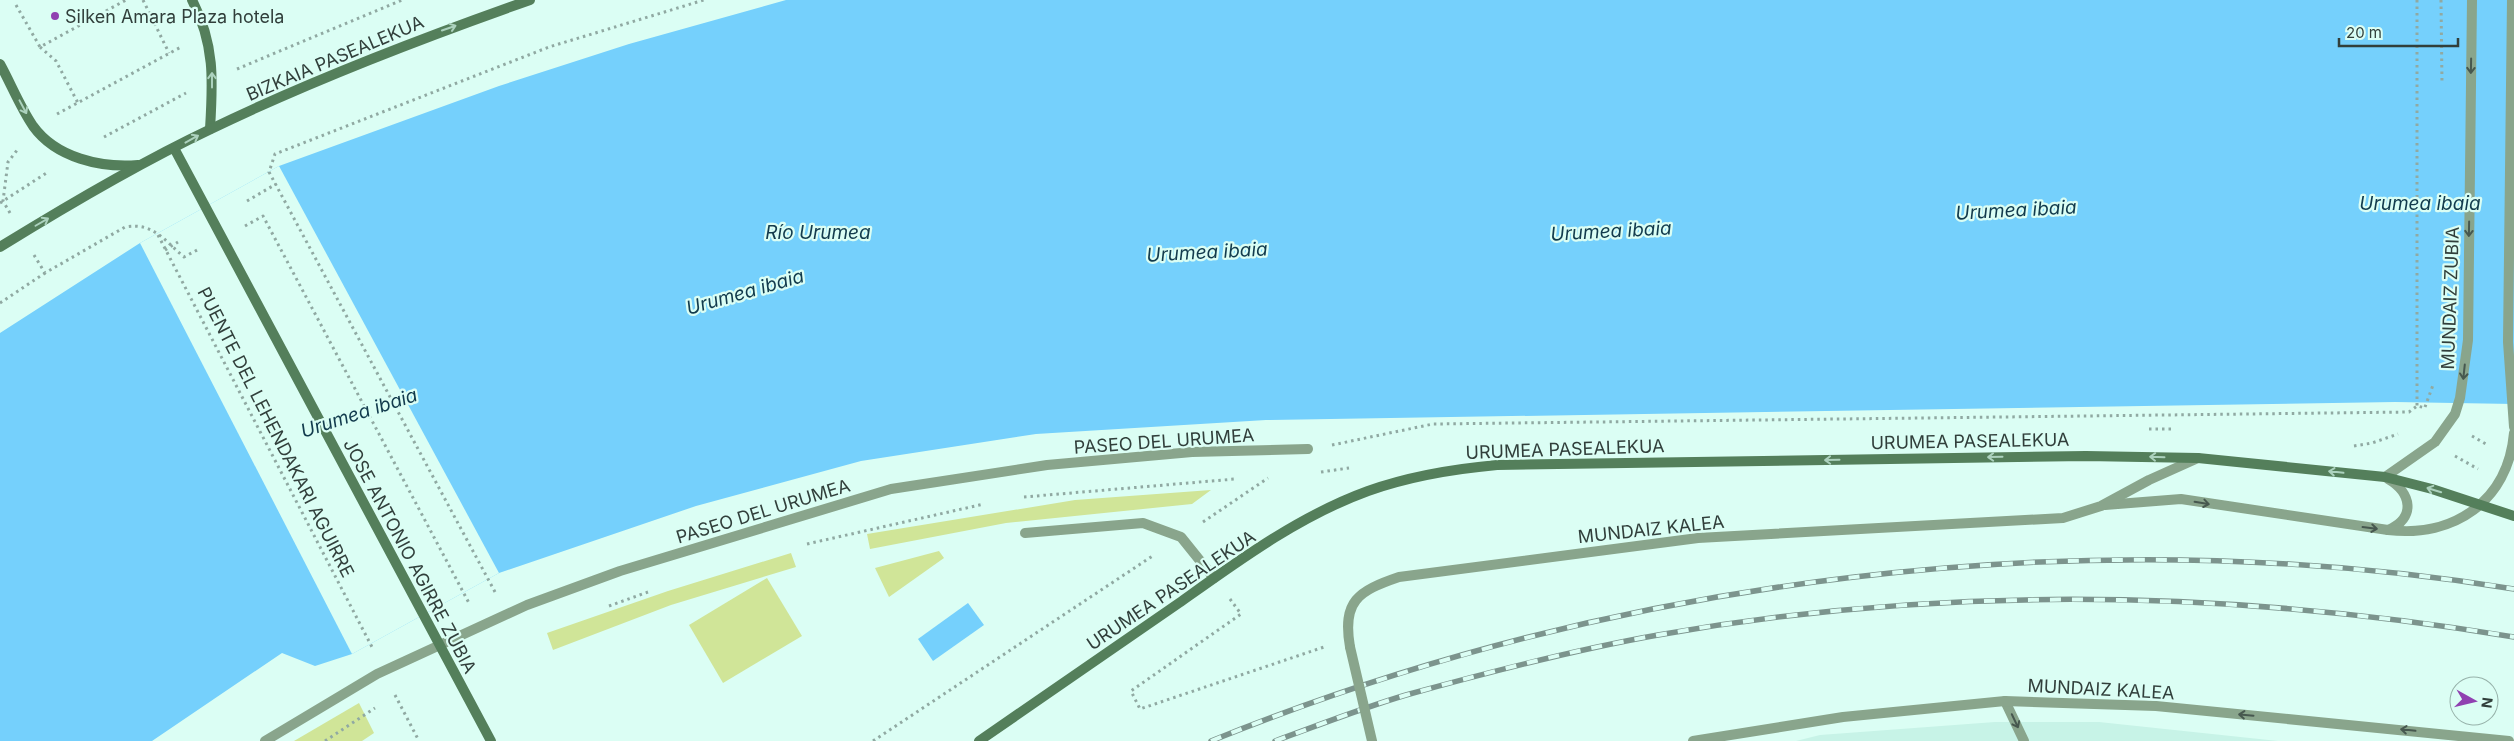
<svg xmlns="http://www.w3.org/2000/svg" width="2514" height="741" viewBox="0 0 2514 741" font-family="Inter,sans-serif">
  <rect width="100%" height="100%" fill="#dbfef4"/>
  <path fill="#c7f3e7" d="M1995 722H2099L2278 741H1796L1820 735Z"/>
  <g fill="#d0e598">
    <path d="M1211 490 1192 504 1006 523 870 549 867 534 1075 500Z"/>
    <path d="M939 551 944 558 889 597 875 568Z"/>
    <path d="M791 553 796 567 671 605 553 650 547 633 668 591Z"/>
    <path d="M767 578 802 636 723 683 689 625Z"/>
    <path d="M359 703 374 733 362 741H294Z"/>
  </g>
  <g fill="#75d0fc">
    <path d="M786 0H2514V404L2395 402 1266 420 1036 434 861 461 696 506 499 573 352 654 315 666 282 653 152 741H0V333L140 243 279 166 499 86 629 44Z"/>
    <path d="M968 603 984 625 933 661 918 639Z"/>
  </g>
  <path fill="#dbfef4" d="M279 166 499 573 352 654 140 243Z"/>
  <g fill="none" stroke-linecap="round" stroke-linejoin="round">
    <g stroke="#90a9a2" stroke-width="3" stroke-dasharray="2.5 4" stroke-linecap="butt">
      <path d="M143 0 169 53"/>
      <path d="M2417 0V406"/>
      <path d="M2441 0 2442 84"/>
      <path d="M16 5 40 47 126 0"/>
      <path d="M40 47 56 61 78 103"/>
      <path d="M237 69 402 0"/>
      <path d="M57 114 181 47"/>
      <path d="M104 137 186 93"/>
      <path d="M247 201 276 184"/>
      <path d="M0 203 48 172"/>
      <path d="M10 213 3 201 8 162 18 149"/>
      <path d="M245 226 263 216 469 603"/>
      <path d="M158 235 373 649"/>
      <path d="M165 250 178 242"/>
      <path d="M34 255 45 273 125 227C153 222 164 240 184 257L199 249"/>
      <path d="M0 303 45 273"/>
      <path d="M2425 407 2433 385"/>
      <path d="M2149 429H2173"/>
      <path d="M2472 436 2486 444"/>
      <path d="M1332 445 1433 424 2409 412 2417 406 2426 408"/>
      <path d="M2354 446 2372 443 2398 434"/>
      <path d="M2455 456 2478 469"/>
      <path d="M1321 472 1349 468"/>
      <path d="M1024 497 1235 479"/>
      <path d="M1203 522 1268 478"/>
      <path d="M807 544 984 504"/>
      <path d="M495 592 269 172 275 154 549 47 704 0"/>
      <path d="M1230 599 1241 614 1131 691 1140 709 1324 647"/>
      <path d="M609 606 648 592"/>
      <path d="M395 695 419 741"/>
      <path d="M325 741 375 708"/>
      <path d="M873 741 1154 555"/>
    </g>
    <g stroke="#89a58c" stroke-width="10">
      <path d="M1025 533 1143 523 1181 537 1214 578"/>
      <path d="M2005 701 2024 741"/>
    </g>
    <path stroke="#89a58c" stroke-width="10" d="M265 741 377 674 527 605 620 571 891 489 1047 465 1192 452 1308 449"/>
    <g stroke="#89a58c" stroke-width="10">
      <path d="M2388 479C2412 493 2416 518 2388 530"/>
      <path d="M2105 505 2181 499 2388 530C2454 538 2508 501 2514 433"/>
      <path d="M1350 647C1342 601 1358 591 1399 577L1698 538 2063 518 2101 506 2149 480 2198 458"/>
      <path d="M1693 741 1843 717 2005 701 2156 706 2509 741"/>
    </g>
    <g stroke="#89a58c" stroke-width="10">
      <path d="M2512 0 2508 342 2514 427"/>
      <path d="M2385 477 2435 442 2455 414 2460 398 2468 340 2472 0"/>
    </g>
    <g stroke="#547f5b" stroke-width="10">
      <path d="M192 0C215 44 213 81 210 129"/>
      <path d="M0 64C11 84 20 107 33 126 56 158 101 168 138 165"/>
      <path d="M174 148 491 741"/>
      <path d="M0 247C68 205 139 163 211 129 314 79 422 38 530 0"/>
      <path d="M979 741C1046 695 1112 649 1179 603 1238 561 1299 516 1368 491 1410 476 1453 469 1497 465L2086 456 2198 458 2385 477 2432 489 2514 516"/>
    </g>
    <g stroke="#7c948d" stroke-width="5.5">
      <g id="rail">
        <path d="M1211 741C1616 577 2082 519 2514 589"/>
        <path d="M1275 741C1319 725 1362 708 1406 695 1489 672 1573 650 1658 635 1941 585 2231 590 2514 637"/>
      </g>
    </g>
    <use href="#rail" stroke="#dbfef4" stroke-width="4" stroke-dasharray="11" stroke-linecap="butt"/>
    <path stroke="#89a58c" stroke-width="10" d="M1350 647 1372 741"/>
  </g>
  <defs><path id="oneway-shaft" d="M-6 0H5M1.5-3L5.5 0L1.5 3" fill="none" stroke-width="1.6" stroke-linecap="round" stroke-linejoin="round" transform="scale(1.25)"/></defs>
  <g stroke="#acd2be">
    <use href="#oneway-shaft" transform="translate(449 28) rotate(-19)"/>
    <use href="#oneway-shaft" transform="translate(212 80) rotate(-90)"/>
    <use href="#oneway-shaft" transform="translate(23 107) rotate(62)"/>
    <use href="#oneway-shaft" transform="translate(192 139) rotate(-29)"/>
    <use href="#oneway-shaft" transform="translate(42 222) rotate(-30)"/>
    <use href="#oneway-shaft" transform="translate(1995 457) rotate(179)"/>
    <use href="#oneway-shaft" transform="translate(2157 457) rotate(-178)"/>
    <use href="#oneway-shaft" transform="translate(1832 460) rotate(179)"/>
    <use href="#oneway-shaft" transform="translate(2336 472) rotate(-174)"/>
    <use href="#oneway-shaft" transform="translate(2434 490) rotate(-163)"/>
  </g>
  <g stroke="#47584f">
    <use href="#oneway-shaft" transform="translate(2471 66) rotate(91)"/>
    <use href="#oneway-shaft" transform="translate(2469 229) rotate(91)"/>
    <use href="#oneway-shaft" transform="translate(2464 372) rotate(96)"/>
    <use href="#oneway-shaft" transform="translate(2202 503) rotate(9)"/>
    <use href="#oneway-shaft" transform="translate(2370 528) rotate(7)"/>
    <use href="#oneway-shaft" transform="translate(2246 715) rotate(-175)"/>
    <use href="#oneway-shaft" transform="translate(2015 721) rotate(65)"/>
    <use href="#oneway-shaft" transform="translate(2408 730) rotate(-174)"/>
  </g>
  <circle fill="#9041b1" stroke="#dbfef4" stroke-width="2" cx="55" cy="16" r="5"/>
  <g text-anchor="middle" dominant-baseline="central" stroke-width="4.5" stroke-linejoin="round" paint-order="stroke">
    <g font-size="18" fill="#313f3b" stroke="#dbfef4" text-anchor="start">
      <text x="65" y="16">Silken Amara Plaza hotela</text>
    </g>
    <g font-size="18" fill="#313f3b" stroke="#dbfef4">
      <text transform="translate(335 58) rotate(-23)">BIZKAIA PASEALEKUA</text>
      <text transform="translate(2450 298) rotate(-88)">MUNDAIZ ZUBIA</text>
      <text transform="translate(276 432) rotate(63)">PUENTE DEL LEHENDAKARI AGUIRRE</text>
      <text transform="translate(1164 441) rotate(-4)">PASEO DEL URUMEA</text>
      <text transform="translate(1970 441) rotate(-1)">URUMEA PASEALEKUA</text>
      <text transform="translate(1565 449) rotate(-2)">URUMEA PASEALEKUA</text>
      <text transform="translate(763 511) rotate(-17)">PASEO DEL URUMEA</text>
      <text transform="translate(1651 529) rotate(-6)">MUNDAIZ KALEA</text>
      <text transform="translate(410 556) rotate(62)">JOSE ANTONIO AGIRRE ZUBIA</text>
      <text transform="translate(1171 590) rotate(-34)">URUMEA PASEALEKUA</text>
      <text transform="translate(2101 689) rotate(3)">MUNDAIZ KALEA</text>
    </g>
    <g font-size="19" font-style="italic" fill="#123b4d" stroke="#dbfef4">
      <text x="2420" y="203">Urumea ibaia</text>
      <text transform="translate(2016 210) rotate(-3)">Urumea ibaia</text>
      <text transform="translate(1611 231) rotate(-3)">Urumea ibaia</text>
      <text x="818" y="232">Río Urumea</text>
      <text transform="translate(1207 252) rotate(-3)">Urumea ibaia</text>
      <text transform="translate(745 292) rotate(-16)">Urumea ibaia</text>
      <text transform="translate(359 413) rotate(-18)">Urumea ibaia</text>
    </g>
  </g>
  <g transform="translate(2474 701) rotate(98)"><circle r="24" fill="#dbfef4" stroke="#97b2aa"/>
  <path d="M0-4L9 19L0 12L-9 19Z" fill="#9041b1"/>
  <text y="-8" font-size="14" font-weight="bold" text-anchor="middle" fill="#313f3b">N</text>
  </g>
  <path d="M2339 38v8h119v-8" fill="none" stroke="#313f3b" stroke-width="2.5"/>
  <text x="2346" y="38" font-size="15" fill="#313f3b" stroke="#dbfef4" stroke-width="4" paint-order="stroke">20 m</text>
</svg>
